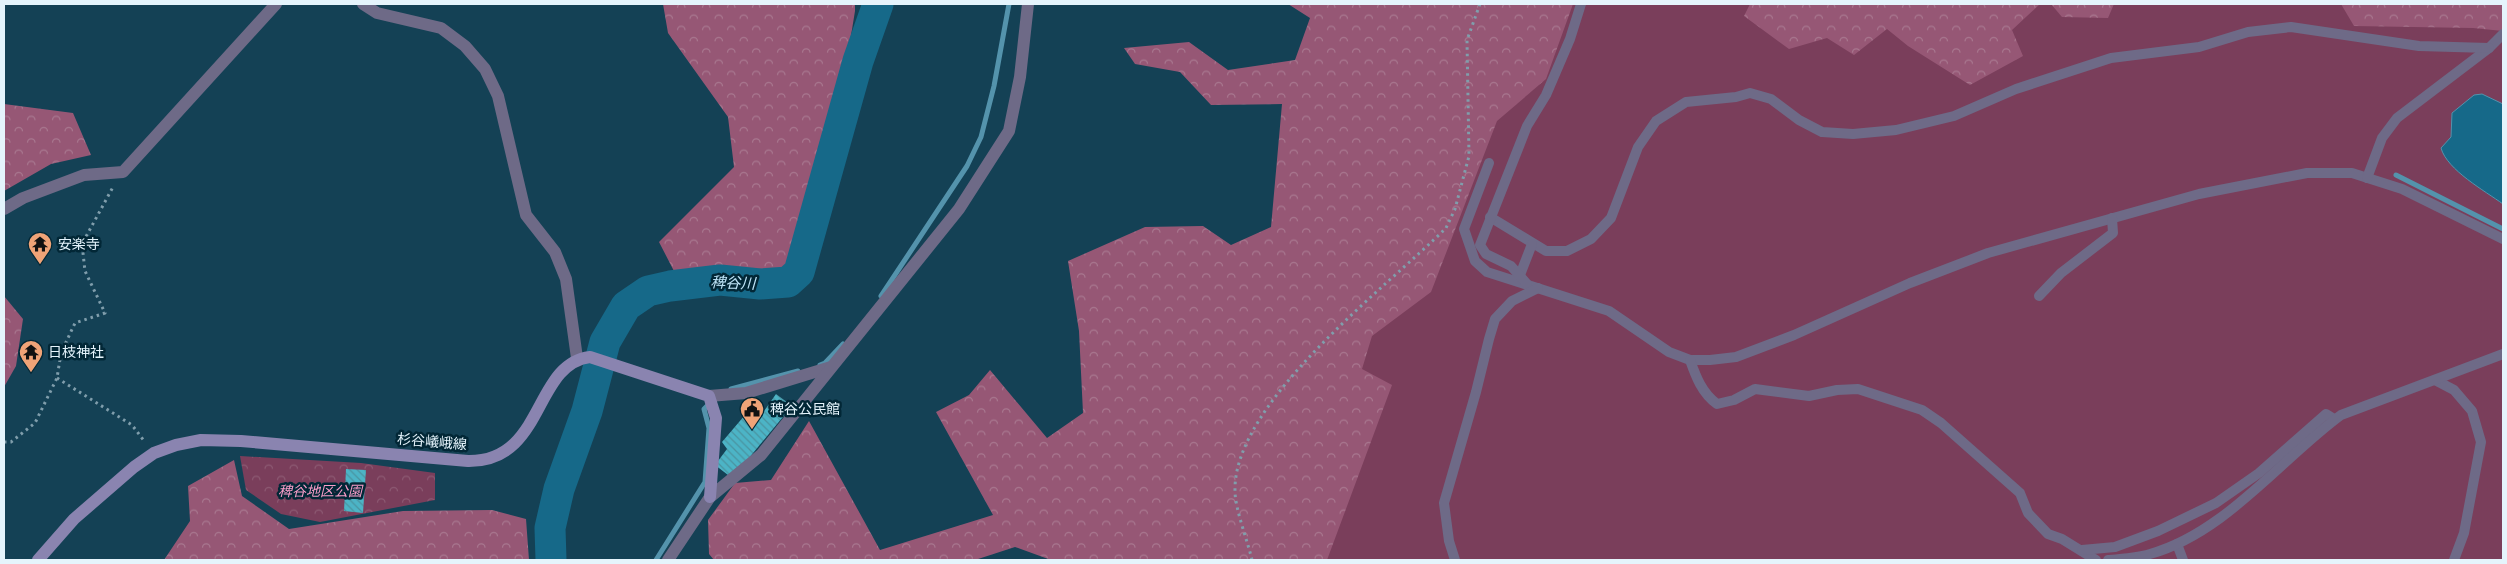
<svg xmlns="http://www.w3.org/2000/svg" width="2507" height="564" viewBox="0 0 2507 564" font-family="'Times New Roman','Noto Sans JP',serif">
  <defs>
    <pattern id="forest-crowns" width="20" height="18" patternUnits="userSpaceOnUse" patternTransform="scale(1.25)"><rect width="20" height="18" fill="#965775"/><path d="M2 6a3 3 0 1 1 6 0M12 15a3 3 0 1 1 6 0" fill="none" stroke="#a97890"/></pattern>
    <pattern id="park-crowns" width="20" height="18" patternUnits="userSpaceOnUse" patternTransform="scale(1.25)"><rect width="20" height="18" fill="#7a3e5b"/><path d="M2 6a3 3 0 1 1 6 0M12 15a3 3 0 1 1 6 0" fill="none" stroke="#8d5a73"/></pattern>
    <pattern id="building-back-hatch" width="6" height="6" patternUnits="userSpaceOnUse" patternTransform="scale(1.25)"><rect width="6" height="6" fill="#4cb4c6"/><path d="M-1 5l2 2M0 0l6 6M5-1l2 2" fill="none" stroke="#4a94a1"/></pattern>
  </defs>
  <rect width="100%" height="100%" fill="#144155"/>
  <path fill="#7a3e5b" d="M1526 4H2503V560H1313L1354 348Z"/>
  <g fill="url(#forest-crowns)">
    <path d="M663 4H855V11L847 60 817 183 803 260 751 279 675 273 659 242 734 167 728 117 668 33Z"/>
    <path d="M1288 4H1573L1546 79 1497 121 1431 292 1372 336 1362 369 1392 385 1327 560H1051L1015 547 975 560H714L709 554 708 520 735 483 771 480 809 421 880 550 993 515 936 412 969 395 990 370 1047 438 1083 413 1079 331 1068 261 1145 227 1203 226 1231 245 1271 227 1282 104 1211 105 1180 72 1135 64 1124 48 1189 42 1228 70 1295 60 1310 18Z"/>
    <path d="M1750 4H2040L2012 30 2023 56 1970 85 1908 46 1887 29 1854 55 1827 38 1789 49 1744 16Z"/>
    <path d="M2051 4H2114L2108 18 2062 17Z"/>
    <path d="M2341 4H2503V31L2473 28 2354 26Z"/>
    <path d="M4 104 73 113 91 155 51 164 4 191Z"/>
    <path d="M4 296 23 319 16 366 4 387Z"/>
    <path d="M234 460 242 496 289 529 403 511 492 510 526 519 529 560H164L190 521 188 486Z"/>
  </g>
  <path fill="url(#park-crowns)" d="M240 456 361 463 435 473V500L320 522 281 514 246 490Z"/>
  <path fill="#166989" stroke="#5493ac" d="M2482 94 2503 104V204C2485 191 2447 170 2441 148L2451 137 2452 113 2474 95Z"/>
  <g fill="none" stroke-linecap="round" stroke-linejoin="round">
    <g stroke="#5493ac" stroke-width="5">
      <path d="M2396 175 2503 229"/>
      <path d="M881 296 967 166 981 137 994 86 1009 4"/>
      <path d="M820 365 825 363 843 344"/>
      <path d="M731 389 798 371"/>
      <path d="M656 560 705 482 709 428 704 409 710 403"/>
    </g>
    <path stroke="#166989" stroke-width="31" d="M551 560 550 528 559 489 587 411 605 342 626 306 648 291 670 286 720 280 760 284 788 282 799 272 858 61 878 4"/>
  </g>
  <g fill="url(#building-back-hatch)">
    <path d="M776 394 792 406 744 464 728 475 715 465 727 449 722 442 745 415 748 417 755 409 762 414Z"/>
    <path d="M346 469 366 470 363 513 344 511Z"/>
  </g>
  <g fill="none" stroke-linecap="round" stroke-linejoin="round">
    <g stroke="#809eac" stroke-width="3" stroke-dasharray="2.5 4" stroke-linecap="butt">
      <path d="M57 378 132 425 145 442"/>
      <path d="M4 442H11L35 423 57 378 61 353 75 323 105 313 85 271 82 244 113 187"/>
      <path d="M1252 560C1248 542 1235 509 1235 491 1233 402 1386 288 1446 228L1455 209 1469 156 1467 40 1480 4"/>
    </g>
    <g stroke="#6e6a87" stroke-width="10">
      <path d="M1489 163 1464 229 1475 261 1487 272 1609 311 1669 352 1690 360H1710L1736 357 1794 335 1910 283 1988 253 2199 194 2307 173H2352L2402 189 2503 239"/>
      <path d="M2367 178 2382 138 2397 118 2489 48 2503 34"/>
      <path d="M1490 217 1546 251H1567L1591 239 1611 218 1638 147 1656 121 1686 102 1736 97 1750 93 1771 99 1799 120 1822 132 1853 134 1896 130 1954 116 2016 89 2111 58 2199 47 2248 32 2291 27 2419 46 2489 48"/>
      <path d="M1520 275 1532 244"/>
      <path d="M1527 284 1511 266 1486 254 1480 245 1527 126 1546 95 1570 39 1581 4"/>
      <path d="M2039 296 2061 273 2113 233 2112 218"/>
      <path d="M1690 360C1696 377 1702 393 1717 404L1734 400 1755 389 1809 396 1837 390 1858 389 1922 410 1941 423 2020 493 2028 513 2048 534 2062 539 2096 560"/>
      <path d="M2435 380 2454 390 2472 411 2481 442 2464 533 2454 560"/>
      <path d="M2177 544 2183 560"/>
      <path d="M2082 550 2115 547 2158 531 2216 503 2259 473 2326 414 2334 419"/>
      <path d="M1455 560 1449 541 1444 503 1476 392 1489 339 1495 319 1512 301 1538 288"/>
      <path d="M2108 560C2122 559 2137 558 2150 554 2225 533 2280 460 2341 415L2503 354"/>
    </g>
    <g stroke="#6e6a87" stroke-width="12">
      <path d="M363 4 377 13 441 28 465 46 485 69 498 96 526 215 555 252 566 279 577 358"/>
      <path d="M4 209 23 198 84 175 123 172 276 4"/>
      <path d="M709 396 746 393 831 367"/>
      <path d="M668 560 710 497 761 455 959 209 1009 131 1020 77 1028 4"/>
    </g>
    <path stroke="#8a84b0" stroke-width="12" d="M38 560 74 519 134 467 154 453 176 445 201 440 241 441 468 461C545 462 533 364 590 357L709 396 716 418 710 497"/>
  </g>
  <defs>
    <g id="temple-pin" transform="scale(1.25)"><path d="M0 17L-7.5 6A9.5 9.5 0 1 1 7.5 6Z" fill="#efa377" stroke="#022736"/><path d="M0-6L5-2H3V0L6.5 2.5H4V6H1.5V3h-3V6H-4V2.5H-6.5L-3 0V-2H-5Z" fill="#111"/></g>
    <g id="civic-pin" transform="scale(1.25)"><path d="M0 17L-7.5 6A9.5 9.5 0 1 1 7.5 6Z" fill="#efa377" stroke="#022736"/><path d="M-.6-6.5H3V-4.5H.6V-3L4-1V1h2V6H-6V1h2V-1L-.6-3ZM-1.2 2.5V6h2.4V2.5Z" fill="#111"/></g>
  </defs>
  <g fill-rule="evenodd">
    <use href="#temple-pin" x="40" y="244"/>
    <use href="#temple-pin" x="31" y="352"/>
    <use href="#civic-pin" x="752" y="409"/>
  </g>
  <g text-anchor="middle" dominant-baseline="central" stroke-width="5" stroke-linejoin="round" paint-order="stroke">
    <g font-size="14" fill="#e5f4fc" stroke="#022736" text-anchor="start">
      <text x="58" y="244">安楽寺</text>
      <text x="48" y="352">日枝神社</text>
      <text x="770" y="409">稗谷公民館</text>
    </g>
    <g font-size="14" fill="#e5f4fc" stroke="#022736">
      <text transform="translate(432 442) rotate(5)">杉谷嶬峨線</text>
    </g>
    <g font-size="14" font-style="italic" fill="#f99dc8" stroke="#022736">
      <text x="320" y="491">稗谷地区公園</text>
    </g>
    <g font-size="15" font-style="italic" fill="#bfe5f8" stroke="#022736">
      <text transform="translate(733 283) rotate(2)">稗谷川</text>
    </g>
  </g>
  <rect width="2507" height="564" fill="none" stroke="#e5f4fc" stroke-width="10"/>
</svg>
